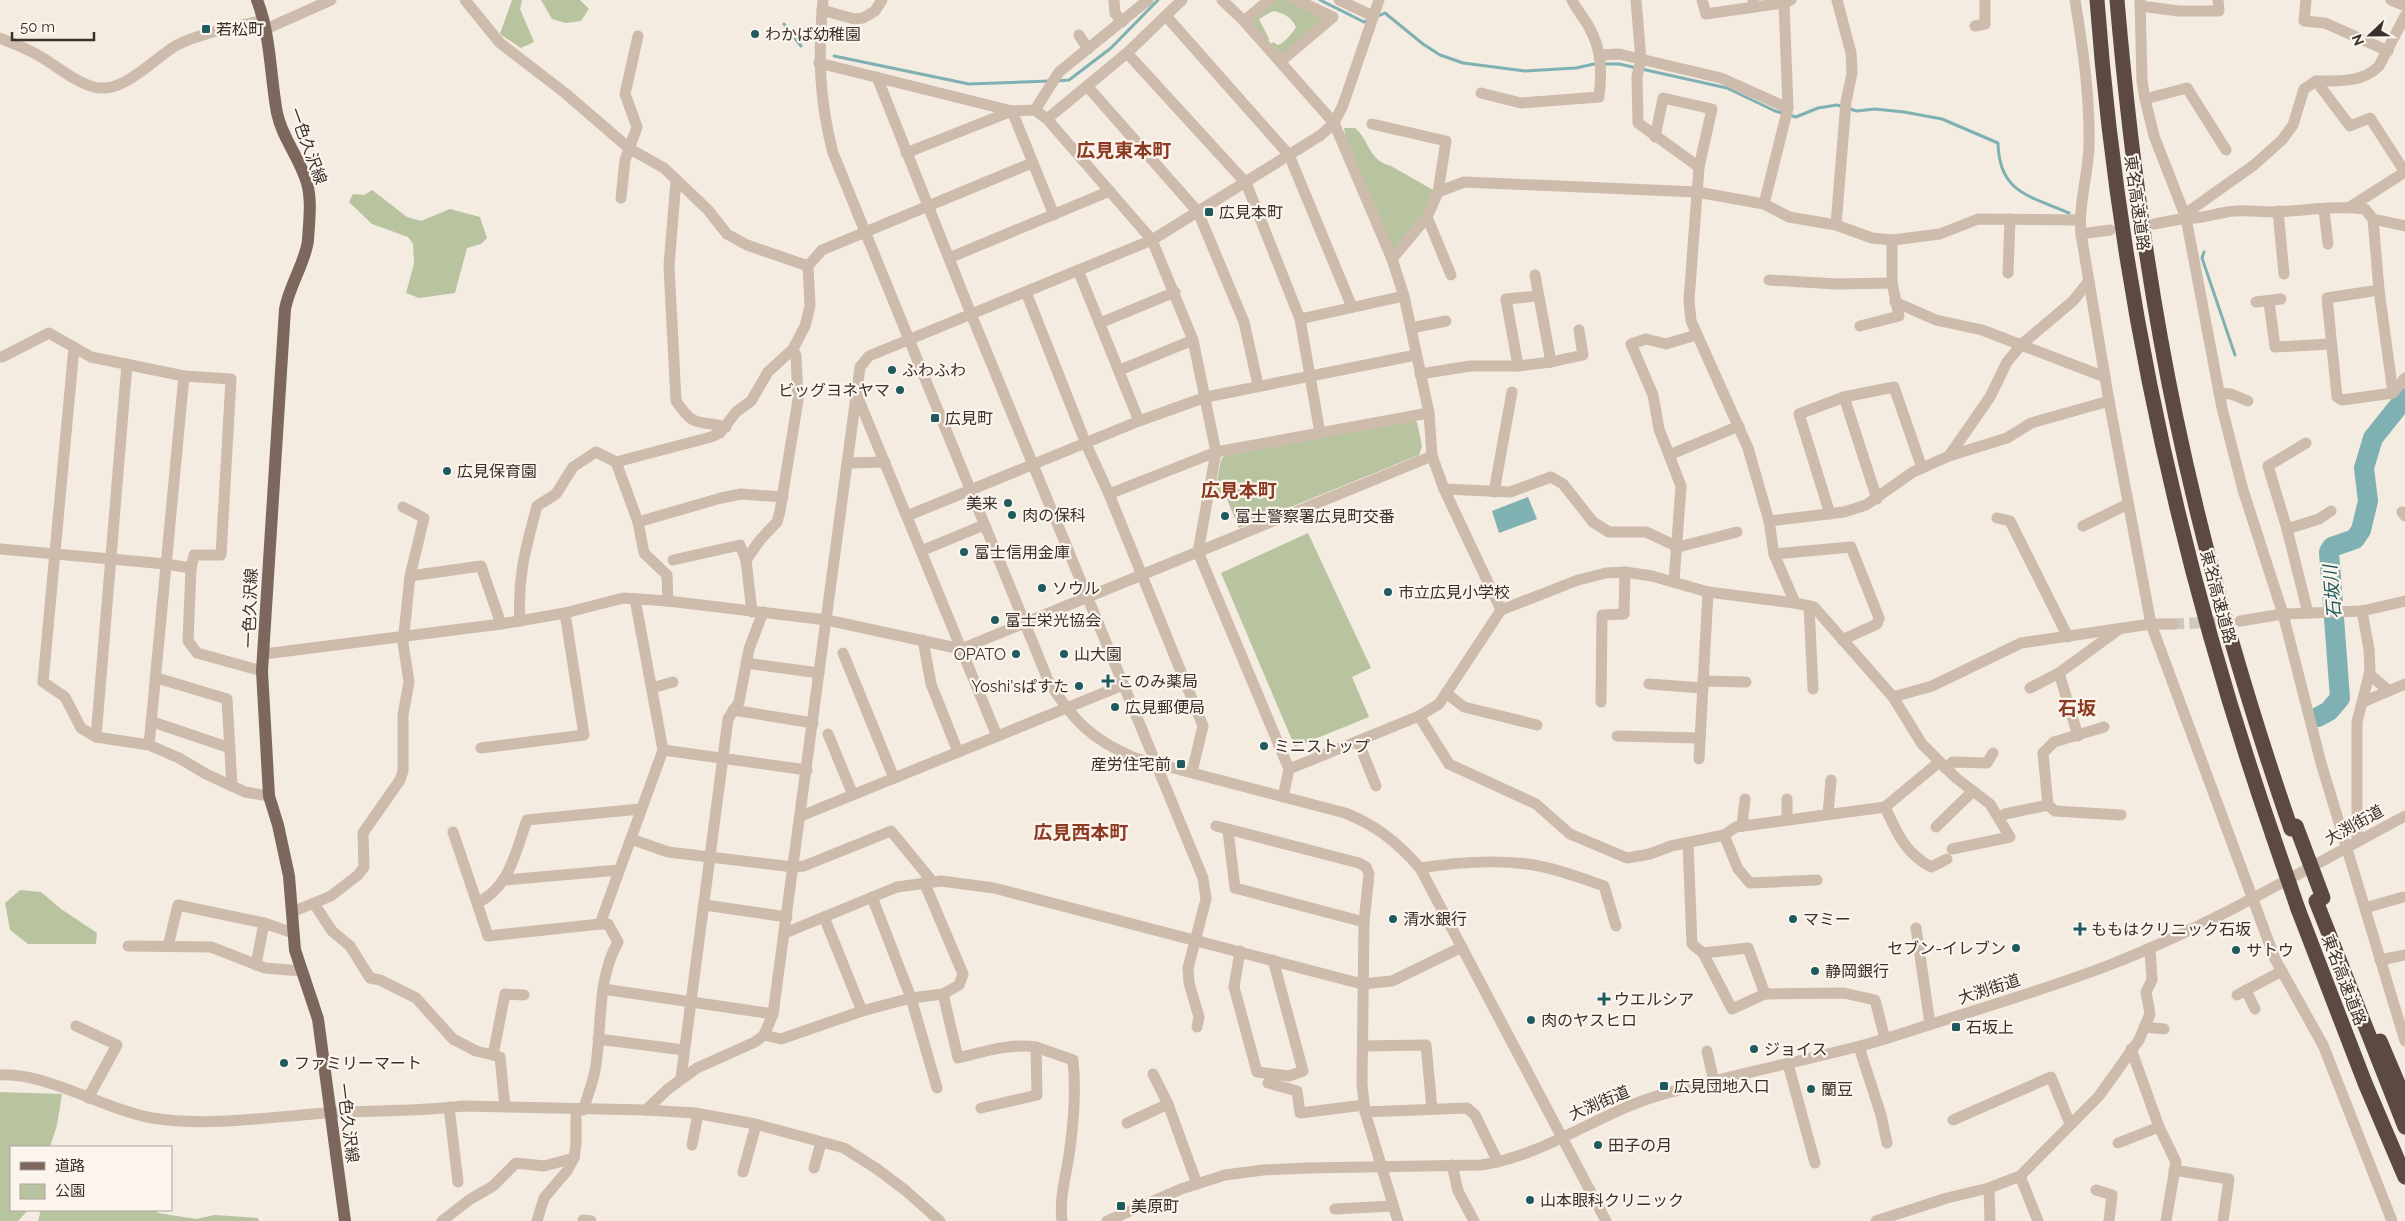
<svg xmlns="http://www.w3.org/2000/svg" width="2405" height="1221" viewBox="0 0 2405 1221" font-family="Raleway,'Noto Sans JP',sans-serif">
  <rect width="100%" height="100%" fill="#f4ebe1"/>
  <g fill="#b8c4a0">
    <path d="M512 0H522L520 9 534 42 521 48 500 34Z"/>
    <path d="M541 0H580L589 9 581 21 566 23 552 19Z"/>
    <path d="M1273 0H1290L1327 16 1281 58 1269 46 1273 42 1278 45C1285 42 1292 34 1296 27 1291 17 1284 13 1273 11L1259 19 1269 39 1266 42 1246 21Z"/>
    <path d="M1344 128H1355C1370 141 1368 160 1391 166L1433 190 1431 204 1393 254 1346 142Z"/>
    <path d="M372 190 407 217 421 221 450 209 480 217 487 238 481 244 467 248 455 293 419 298 406 293 414 264 413 244 408 237 372 224 349 202 353 194 364 195Z"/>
    <path d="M1411 419 1417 422 1422 446 1419 455 1239 528 1224 492 1214 496 1221 460 1224 456Z"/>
    <path d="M1308 533 1371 668 1352 677 1369 717 1295 747 1221 573Z"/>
    <path d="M20 890 41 892 61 909 97 933 96 944H28L10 930 5 903Z"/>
    <path d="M0 1092 62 1094 57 1125 50 1147H11V1210H28L18 1221H0Z"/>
    <path d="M41 1210H156L158 1213 196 1219 215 1215 258 1218 259 1221H38Z"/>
  </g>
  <path fill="#7fb0b2" d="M1528 497 1537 519 1499 533 1492 511Z"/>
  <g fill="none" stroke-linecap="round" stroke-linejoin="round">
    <g stroke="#7fb0b2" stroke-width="3">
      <path d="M1320 0 1364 22 1368 20"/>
      <path d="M1376 17 1385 13 1423 44 1440 55 1463 63 1525 71 1576 68 1594 64H1619L1727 88 1775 111 1796 117 1818 108 1837 105 1857 111 1875 109 1904 112 1942 119 1998 143C1999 193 2030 196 2069 213"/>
      <path d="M784 24 801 46"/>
      <path d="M834 56 969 84 1050 81"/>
      <path d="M1057 81 1069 80 1111 48 1158 0"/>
      <path d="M2204 252 2202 258 2235 355"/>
    </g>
    <path stroke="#7fb0b2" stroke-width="20" d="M2318 717 2329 711 2340 698 2329 552 2332 547 2355 539 2361 530 2368 501 2364 468 2373 438 2405 398"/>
    <path stroke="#cfc6bd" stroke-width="11" stroke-dasharray="11 5.5" stroke-linecap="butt" d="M2173 624 2234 621"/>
    <g stroke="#cdbbac" stroke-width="11">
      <path d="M465 0 500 43 565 93 630 149 664 168 708 210 727 234 747 245 808 266 822 250 1032 163"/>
      <path d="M823 0C818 55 819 100 833 153L1048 680C1072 720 1092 740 1135 758L1345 813C1376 825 1398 843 1420 868L1606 1221"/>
      <path d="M1114 0 1115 13 1122 22"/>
      <path d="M1222 0 1244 21 1334 123 1392 259 1404 296 1429 413 1432 456 1444 489 1501 610"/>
      <path d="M1339 0 1373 16"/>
      <path d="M1636 0 1641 60 1637 76 1638 123 1699 167"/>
      <path d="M1702 0 1706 14 1754 7"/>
      <path d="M1753 0 1754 7 1784 3 1791 0"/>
      <path d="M2075 0C2083 49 2090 96 2089 146 2088 176 2078 205 2081 234L2109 401 2151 624 2275 959 2323 1045 2392 1221"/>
      <path d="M2140 0 2142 81 2145 99 2154 136 2186 218 2222 408 2243 490 2283 614 2321 763 2405 1041"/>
      <path d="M2306 0 2304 21 2325 23 2388 51"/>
      <path d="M2391 0 2405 6"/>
      <path d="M2140 6 2179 11H2219L2218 0"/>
      <path d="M822 10 854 19 863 18 875 11 882 0"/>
      <path d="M1166 16 1289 155 1352 307"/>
      <path d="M1244 21 1269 0"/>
      <path d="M1975 26 1985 24V0"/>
      <path d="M266 29 331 0"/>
      <path d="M1079 35 1088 49"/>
      <path d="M0 38C14 44 29 49 41 57 58 67 75 82 94 87 123 95 154 58 177 45 203 32 236 27 264 20"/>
      <path d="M1127 53 1246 183 1300 319 1320 433"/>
      <path d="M1600 55 1619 54 1721 78 1788 108"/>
      <path d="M1281 61 1333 17 1297 0"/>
      <path d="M819 63 1012 111 1035 110 1047 119 1152 240 1193 340 1216 452 1198 552 1289 769 1283 797"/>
      <path d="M877 77 971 314 1203 878 1206 899 1188 968 1189 983 1199 1017 1197 1027"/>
      <path d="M2316 81 2350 126 2370 118 2405 172 2350 207"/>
      <path d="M1087 86 1198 212 1244 322 1258 385"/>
      <path d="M1481 93 1521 103 1599 97C1602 72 1602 50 1589 27 1584 17 1577 11 1572 0"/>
      <path d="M2145 99 2187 88 2226 150"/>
      <path d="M1035 110 1059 72 1148 0"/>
      <path d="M1047 119 1127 53 1182 0"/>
      <path d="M1372 124 1446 141 1438 192"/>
      <path d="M1655 137 1663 98 1712 109 1699 167 1689 300 1691 321 1748 448 1769 521 1774 554 1795 603"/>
      <path d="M906 153 1012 111 1054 215"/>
      <path d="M676 180 669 266 676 401C695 429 696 419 726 427"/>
      <path d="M621 198 625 160 637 127 625 94 638 36"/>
      <path d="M1764 204 1788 108 1784 3"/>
      <path d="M2324 210 2328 244"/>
      <path d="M2278 211 2284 274"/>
      <path d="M1427 217 1451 275"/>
      <path d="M2186 218C2202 220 2218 212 2235 211 2247 210 2260 212 2273 212 2303 211 2335 205 2365 209L2373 219 2405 226"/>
      <path d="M2373 219 2379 290 2393 393"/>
      <path d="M2154 224 2186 218 2192 209 2254 165 2282 140 2293 125 2304 89 2316 81C2337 81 2363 83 2379 66L2405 16"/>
      <path d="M1836 225 1846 102 1852 73 1851 53 1837 0"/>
      <path d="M2081 234 2110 230"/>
      <path d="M949 258 1110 191"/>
      <path d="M1392 259 1427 217 1438 192 1464 182 1697 192 1764 204 1789 217 1836 225 1872 238 1892 240 1940 234 1978 219 2079 220"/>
      <path d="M1078 270 1139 421"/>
      <path d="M2008 273 2010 219"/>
      <path d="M1535 275 1551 362"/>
      <path d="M1769 280 1837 284 1892 283"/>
      <path d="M2379 290 2327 298 2337 397 2342 400 2393 393 2405 378"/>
      <path d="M1026 292 1086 444 1109 494 1203 726 1192 772"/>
      <path d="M1895 302 1936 320 1982 330 2105 377"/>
      <path d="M2256 302 2281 299"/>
      <path d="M2269 302 2275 347 2331 344"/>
      <path d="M1300 319 1404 296"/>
      <path d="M1100 323 1175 292"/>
      <path d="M1860 326 1899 316 1892 283V240"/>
      <path d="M1411 328 1446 321"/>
      <path d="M74 347 43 682 65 697 81 728 96 737 149 745 179 758 206 774 245 792 269 796"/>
      <path d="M2 357 49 333 91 357 184 376 231 379 221 555H194L191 568"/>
      <path d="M1518 366 1506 299 1538 296"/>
      <path d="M1120 370 1193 340"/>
      <path d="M1420 374 1470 366H1518L1551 362 1583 355 1579 330"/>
      <path d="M856 393 997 736"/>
      <path d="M2219 393 2231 394 2248 401"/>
      <path d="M1844 397 1877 499"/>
      <path d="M2306 443 2268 466 2287 529 2308 613"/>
      <path d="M1669 455 1739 426"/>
      <path d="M1949 456 1990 397 2007 362 2022 344 2073 301 2089 281"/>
      <path d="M616 462 638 522 721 498 741 494 783 497"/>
      <path d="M847 463 885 462"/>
      <path d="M1444 489 1510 492 1551 477 1563 484 1593 522 1609 532H1646L1678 547 1737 532"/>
      <path d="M1494 492 1512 392"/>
      <path d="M1109 494 1216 452 1429 413"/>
      <path d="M2402 512 2405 516"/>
      <path d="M1830 514 1799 414 1844 397 1894 387 1922 468"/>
      <path d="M907 516 1139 421 1206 397 1416 355"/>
      <path d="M1997 518 2010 521 2068 637"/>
      <path d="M1769 521 1844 512 1866 505 1913 472 1949 456 2007 438 2031 423 2109 401"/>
      <path d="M638 522 644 553 667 575 668 601"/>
      <path d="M2083 526 2128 504"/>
      <path d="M2287 529 2319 519 2331 511"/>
      <path d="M0 549 166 564 191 568 188 641 197 653 262 671"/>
      <path d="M921 551 984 525"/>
      <path d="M1774 554 1851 547 1879 618 1877 624 1842 640"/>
      <path d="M673 560 740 545 746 560 752 612"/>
      <path d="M746 560 760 540 777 522 780 511 798 400 796 356 793 349"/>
      <path d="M410 576 481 566 501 624"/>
      <path d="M1674 581 1681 486 1659 429 1653 395 1631 344 1646 339 1666 344 1696 335"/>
      <path d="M1809 606 1813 689"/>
      <path d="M520 621C517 578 526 547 537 506L556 494 573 467 596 452 616 462 711 437 720 433 736 412 751 401 768 372 793 349 805 326 810 306 808 266"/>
      <path d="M2240 621 2283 614 2362 611 2405 601"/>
      <path d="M923 640 931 684 958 752"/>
      <path d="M843 653 894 778"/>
      <path d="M264 654 501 624 565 613 623 598 668 601 827 620 961 649 1432 456"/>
      <path d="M746 663 819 673"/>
      <path d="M2369 674 2389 691"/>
      <path d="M157 678 227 699 232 786"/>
      <path d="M1703 681 1746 682"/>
      <path d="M1649 684 1703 688"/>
      <path d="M652 688 673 682"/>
      <path d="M2030 688 2059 673"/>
      <path d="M1446 693 1464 707 1537 725"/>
      <path d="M1893 697 1932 686 2021 643 2151 624H2173"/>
      <path d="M1601 702 1602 615 1624 614 1625 572"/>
      <path d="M2363 702 2405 684"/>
      <path d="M733 710 813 723"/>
      <path d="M1419 716 1449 764 1536 804 1570 834 1627 858 1650 854 1671 846 1724 835 1736 827 1885 807"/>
      <path d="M153 722 230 748"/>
      <path d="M2104 727 2054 742 2043 753 2048 805 2055 811 2121 815"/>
      <path d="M828 734 853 795"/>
      <path d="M1617 736 1700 738"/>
      <path d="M2078 736 2059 673 2118 630"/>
      <path d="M96 737 127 364"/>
      <path d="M1358 741 1376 786"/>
      <path d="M149 745 184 376"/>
      <path d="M481 748 584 735 565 613"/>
      <path d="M663 750 807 770"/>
      <path d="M1699 759 1708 592"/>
      <path d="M1938 763 1885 807C1897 833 1905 853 1931 867L1947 859"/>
      <path d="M1945 768 1953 762 1987 763 1993 753"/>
      <path d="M1289 769 1419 716 1439 704 1501 610 1578 580 1606 573 1625 572 1652 576 1708 592 1795 603 1814 607 1893 697 1922 744 1956 778 1990 804 2010 837 1952 849"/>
      <path d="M1828 814 1831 780"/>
      <path d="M2005 814 2048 805"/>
      <path d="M801 816 1123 685"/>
      <path d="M1787 819V799"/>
      <path d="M1216 826 1359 863 1366 867 1369 874 1364 922 1362 1084 1365 1112 1398 1221"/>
      <path d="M1742 826 1745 799"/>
      <path d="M1936 827 1973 791"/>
      <path d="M1228 831 1235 888 1364 922"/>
      <path d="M453 832 477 903"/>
      <path d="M1724 835 1738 869 1750 883 1817 880"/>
      <path d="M631 839 668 852 793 867 804 866 891 831 932 881"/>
      <path d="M2357 842V722L2370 671 2369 649 2362 611"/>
      <path d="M1688 843 1692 944 1703 953 1732 1009 1765 994 1844 993 1875 1000 1885 1039"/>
      <path d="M1420 868C1458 862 1496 859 1534 865 1558 869 1581 878 1604 886L1616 926"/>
      <path d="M505 880 619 870"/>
      <path d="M872 897 911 998 937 1088"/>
      <path d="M315 905 332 931 350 946 370 978 380 980 416 998 453 1039 476 1051 493 1055"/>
      <path d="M705 905 787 917"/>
      <path d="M2365 908 2403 897"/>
      <path d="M292 912 331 896 358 875 364 867 363 833 400 780 403 771V715L409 682 403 643 410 576 424 518 403 507"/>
      <path d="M824 917 862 1011"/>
      <path d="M600 924 663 750 635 599"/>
      <path d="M1916 928 1930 1024"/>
      <path d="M785 933 897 887 941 881 994 888 1362 984 1392 981 1462 947"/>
      <path d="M128 946 211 947 265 968 302 971"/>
      <path d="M168 946 178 905 264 923 293 933"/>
      <path d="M1240 951 1234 987 1257 1072 1289 1076 1303 1071 1273 960"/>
      <path d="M1703 953 1748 948 1765 994"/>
      <path d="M2380 960 2405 955"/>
      <path d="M256 965 264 923"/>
      <path d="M603 989 773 1014"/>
      <path d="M2246 990 2255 1009"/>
      <path d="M943 994 958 1058C983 1052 1010 1043 1036 1047L1037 1095 981 1108"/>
      <path d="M2237 995 2282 971"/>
      <path d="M76 1026 117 1045 88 1098"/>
      <path d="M2144 1027 2164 1029"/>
      <path d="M764 1035 781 1039 862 1011 911 998 943 994 959 985 963 974 924 882"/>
      <path d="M598 1039 684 1050"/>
      <path d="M1363 1046 1426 1045 1432 1109"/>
      <path d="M1036 1047 1073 1060C1076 1089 1074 1119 1070 1148 1067 1174 1059 1195 1062 1221"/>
      <path d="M1859 1047 1881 1115 1887 1143"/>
      <path d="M2131 1049 2159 1127 2176 1162 2166 1221"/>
      <path d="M1707 1051 1714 1082"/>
      <path d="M1788 1064 1815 1163"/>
      <path d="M1153 1074 1168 1104 1197 1184"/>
      <path d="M0 1075C47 1072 105 1110 152 1118 207 1127 270 1117 326 1113 373 1110 415 1112 462 1106L646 1110 695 1113 755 1124 844 1148 877 1169 905 1190 940 1221"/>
      <path d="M681 1078 728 719 739 702 749 649 763 612"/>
      <path d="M1268 1083 1297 1091 1300 1113 1364 1105"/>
      <path d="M449 1107 458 1182"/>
      <path d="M505 1107 500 1057 493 1055 505 994 524 995"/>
      <path d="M583 1110C588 1095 594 1080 596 1065 602 1024 597 979 618 942L608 924H600L488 936 477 903C510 887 515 853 527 820L640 809"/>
      <path d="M646 1110 668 1089 697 1068 755 1042 764 1035 773 1014 860 367 869 356 1152 240 1321 135 1334 123 1343 105 1379 0"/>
      <path d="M1365 1112 1467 1108 1475 1115 1498 1162"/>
      <path d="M1953 1120 2051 1077 2070 1124"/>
      <path d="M1127 1123 1168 1104"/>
      <path d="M2118 1143 2159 1127"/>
      <path d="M692 1145 698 1114"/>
      <path d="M1452 1165 1458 1191 1474 1221"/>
      <path d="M814 1168 821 1143"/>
      <path d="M2174 1170 2229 1179 2223 1221"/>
      <path d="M743 1172 756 1125"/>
      <path d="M2020 1176 2038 1221"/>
      <path d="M1989 1188 1990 1221"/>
      <path d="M2096 1190 2112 1195 2109 1221"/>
      <path d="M1335 1209 1392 1206"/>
      <path d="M583 1220 591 1221"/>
      <path d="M442 1221 469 1200 493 1186 516 1163 544 1166 574 1158"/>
      <path d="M537 1221 544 1198 567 1171 574 1158 576 1144V1109"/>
      <path d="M1107 1221 1181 1189 1225 1175 1263 1170 1307 1168 1481 1165C1544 1156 1597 1114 1657 1096 1722 1077 1790 1064 1856 1047 1881 1041 1906 1032 1932 1024 1992 1005 2053 987 2112 964 2214 924 2309 867 2405 816"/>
      <path d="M1876 1221 1947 1198 1989 1188 2020 1176 2099 1096 2139 1040 2150 1014 2146 992 2152 980 2150 949"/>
    </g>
    <path stroke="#7d675c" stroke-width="12" d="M257 0C271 36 270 75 277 113 282 138 300 158 307 183 312 201 309 222 308 240 306 261 289 286 285 309L262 671 269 796 278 825 289 876 295 950 318 1019 345 1221"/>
    <g stroke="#5c4a42" stroke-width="15">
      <path d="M2097 0C2118 285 2180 566 2273 836"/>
      <path d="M2117 0C2129 140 2147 280 2176 418 2205 557 2245 695 2291 829"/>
      <path d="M2316 901 2405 1127"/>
      <path d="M2298 909 2365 1083 2405 1177"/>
      <path d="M2380 1041 2405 1100"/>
    </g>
    <g stroke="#5c4a42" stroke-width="15">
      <path d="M2296 826 2323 898"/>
      <path d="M2273 836 2298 909"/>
    </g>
  </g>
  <g fill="#1f5a5e" stroke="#fbf5ee" stroke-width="2">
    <rect x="201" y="24" width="10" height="10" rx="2.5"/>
    <circle cx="755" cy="34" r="5"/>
    <rect x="1204" y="207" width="10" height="10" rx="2.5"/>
    <circle cx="892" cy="370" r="5"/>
    <circle cx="900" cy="390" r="5"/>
    <rect x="930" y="413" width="10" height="10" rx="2.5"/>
    <circle cx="447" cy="471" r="5"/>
    <circle cx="1008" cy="503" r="5"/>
    <circle cx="1012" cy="515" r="5"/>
    <circle cx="1225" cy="516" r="5"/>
    <circle cx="964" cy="552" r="5"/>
    <circle cx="1042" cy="588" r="5"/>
    <circle cx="1388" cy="592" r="5"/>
    <circle cx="995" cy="620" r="5"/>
    <circle cx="1016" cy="654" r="5"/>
    <circle cx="1064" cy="654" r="5"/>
    <path d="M1105.5 673.5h5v5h5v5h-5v5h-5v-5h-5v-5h5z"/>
    <circle cx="1079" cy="686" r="5"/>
    <circle cx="1115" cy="707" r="5"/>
    <circle cx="1264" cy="746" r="5"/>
    <rect x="1176" y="759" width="10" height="10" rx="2.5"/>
    <circle cx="1393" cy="919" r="5"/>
    <circle cx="1793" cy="919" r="5"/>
    <path d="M2077.5 921.5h5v5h5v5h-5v5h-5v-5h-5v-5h5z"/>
    <circle cx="2016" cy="948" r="5"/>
    <circle cx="2236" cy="950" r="5"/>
    <circle cx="1815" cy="971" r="5"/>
    <path d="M1601.5 991.5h5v5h5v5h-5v5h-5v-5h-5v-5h5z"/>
    <circle cx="1531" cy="1020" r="5"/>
    <rect x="1951" y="1022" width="10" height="10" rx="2.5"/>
    <circle cx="1754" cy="1049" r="5"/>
    <circle cx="284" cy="1063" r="5"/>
    <rect x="1659" y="1081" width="10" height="10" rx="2.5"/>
    <circle cx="1811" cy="1089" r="5"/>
    <circle cx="1598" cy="1145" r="5"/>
    <circle cx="1530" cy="1200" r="5"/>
    <rect x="1116" y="1201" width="10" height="10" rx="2.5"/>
  </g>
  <g text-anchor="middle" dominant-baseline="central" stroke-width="4.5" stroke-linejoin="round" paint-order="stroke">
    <g font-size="16" fill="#3b302b" stroke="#fbf5ee" text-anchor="start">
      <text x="216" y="29">若松町</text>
      <text x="765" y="34">わかば幼稚園</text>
      <text x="1219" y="212">広見本町</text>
      <text x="902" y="370">ふわふわ</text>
      <text x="890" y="390" text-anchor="end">ビッグヨネヤマ</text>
      <text x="945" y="418">広見町</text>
      <text x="457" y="471">広見保育園</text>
      <text x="998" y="503" text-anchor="end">美来</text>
      <text x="1022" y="515">肉の保科</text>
      <text x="1235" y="516">富士警察署広見町交番</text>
      <text x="974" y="552">富士信用金庫</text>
      <text x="1052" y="588">ソウル</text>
      <text x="1398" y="592">市立広見小学校</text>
      <text x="1005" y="620">富士栄光協会</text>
      <text x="1006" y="654" text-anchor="end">OPATO</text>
      <text x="1074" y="654">山大園</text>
      <text x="1118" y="681">このみ薬局</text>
      <text x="1069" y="686" text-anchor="end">Yoshi'sぱすた</text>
      <text x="1125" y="707">広見郵便局</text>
      <text x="1274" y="746">ミニストップ</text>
      <text x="1171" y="764" text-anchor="end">産労住宅前</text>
      <text x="1403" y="919">清水銀行</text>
      <text x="1803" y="919">マミー</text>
      <text x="2091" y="929">ももはクリニック石坂</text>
      <text x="2006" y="948" text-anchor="end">セブン-イレブン</text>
      <text x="2246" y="950">サトウ</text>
      <text x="1825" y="971">静岡銀行</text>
      <text x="1614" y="999">ウエルシア</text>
      <text x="1541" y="1020">肉のヤスヒロ</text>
      <text x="1966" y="1027">石坂上</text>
      <text x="1764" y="1049">ジョイス</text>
      <text x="294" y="1063">ファミリーマート</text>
      <text x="1674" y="1086">広見団地入口</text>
      <text x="1821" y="1089">蘭豆</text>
      <text x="1608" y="1145">田子の月</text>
      <text x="1540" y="1200">山本眼科クリニック</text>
      <text x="1131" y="1206">美原町</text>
    </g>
    <g font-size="16" fill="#3b302b" stroke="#fbf5ee">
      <text transform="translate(308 146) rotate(70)">一色久沢線</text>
      <text transform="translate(2137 203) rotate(82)">東名高速道路</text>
      <text transform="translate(2218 597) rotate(75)">東名高速道路</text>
      <text transform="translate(250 608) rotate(-88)">一色久沢線</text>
      <text transform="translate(2354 825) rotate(-29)">大渕街道</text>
      <text transform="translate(2344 980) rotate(69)">東名高速道路</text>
      <text transform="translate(1989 989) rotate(-18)">大渕街道</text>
      <text transform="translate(1599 1103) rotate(-23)">大渕街道</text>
      <text transform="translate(348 1123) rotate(83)">一色久沢線</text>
    </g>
    <g font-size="18" font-style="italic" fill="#1f5a5e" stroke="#fbf5ee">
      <text transform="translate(2332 592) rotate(-95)">石坂川</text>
    </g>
    <g font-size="19" font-weight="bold" fill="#8c3b22" stroke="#fbf5ee">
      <text x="1124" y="150">広見東本町</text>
      <text x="1239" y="490">広見本町</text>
      <text x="2077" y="708">石坂</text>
      <text x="1081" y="832">広見西本町</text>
    </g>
  </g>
  <rect x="10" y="1146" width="162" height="65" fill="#fbf5ee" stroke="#aea6a0"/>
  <rect x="20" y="1162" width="25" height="8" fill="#7d675c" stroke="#aea6a0"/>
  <text x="55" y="1171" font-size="15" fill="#3b302b">道路</text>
  <rect x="20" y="1184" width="25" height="15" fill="#b8c4a0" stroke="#aea6a0"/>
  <text x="55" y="1196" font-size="15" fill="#3b302b">公園</text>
  <g transform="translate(2370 35) rotate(248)" stroke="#fbf5ee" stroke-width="4" paint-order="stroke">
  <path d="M0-4L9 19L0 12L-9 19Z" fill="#3b302b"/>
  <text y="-8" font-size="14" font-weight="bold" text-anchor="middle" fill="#3b302b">N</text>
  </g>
  <path d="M12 32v8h82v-8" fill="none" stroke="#3b302b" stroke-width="2.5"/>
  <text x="20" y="32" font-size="15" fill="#3b302b" stroke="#fbf5ee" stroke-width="4" paint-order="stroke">50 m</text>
</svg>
